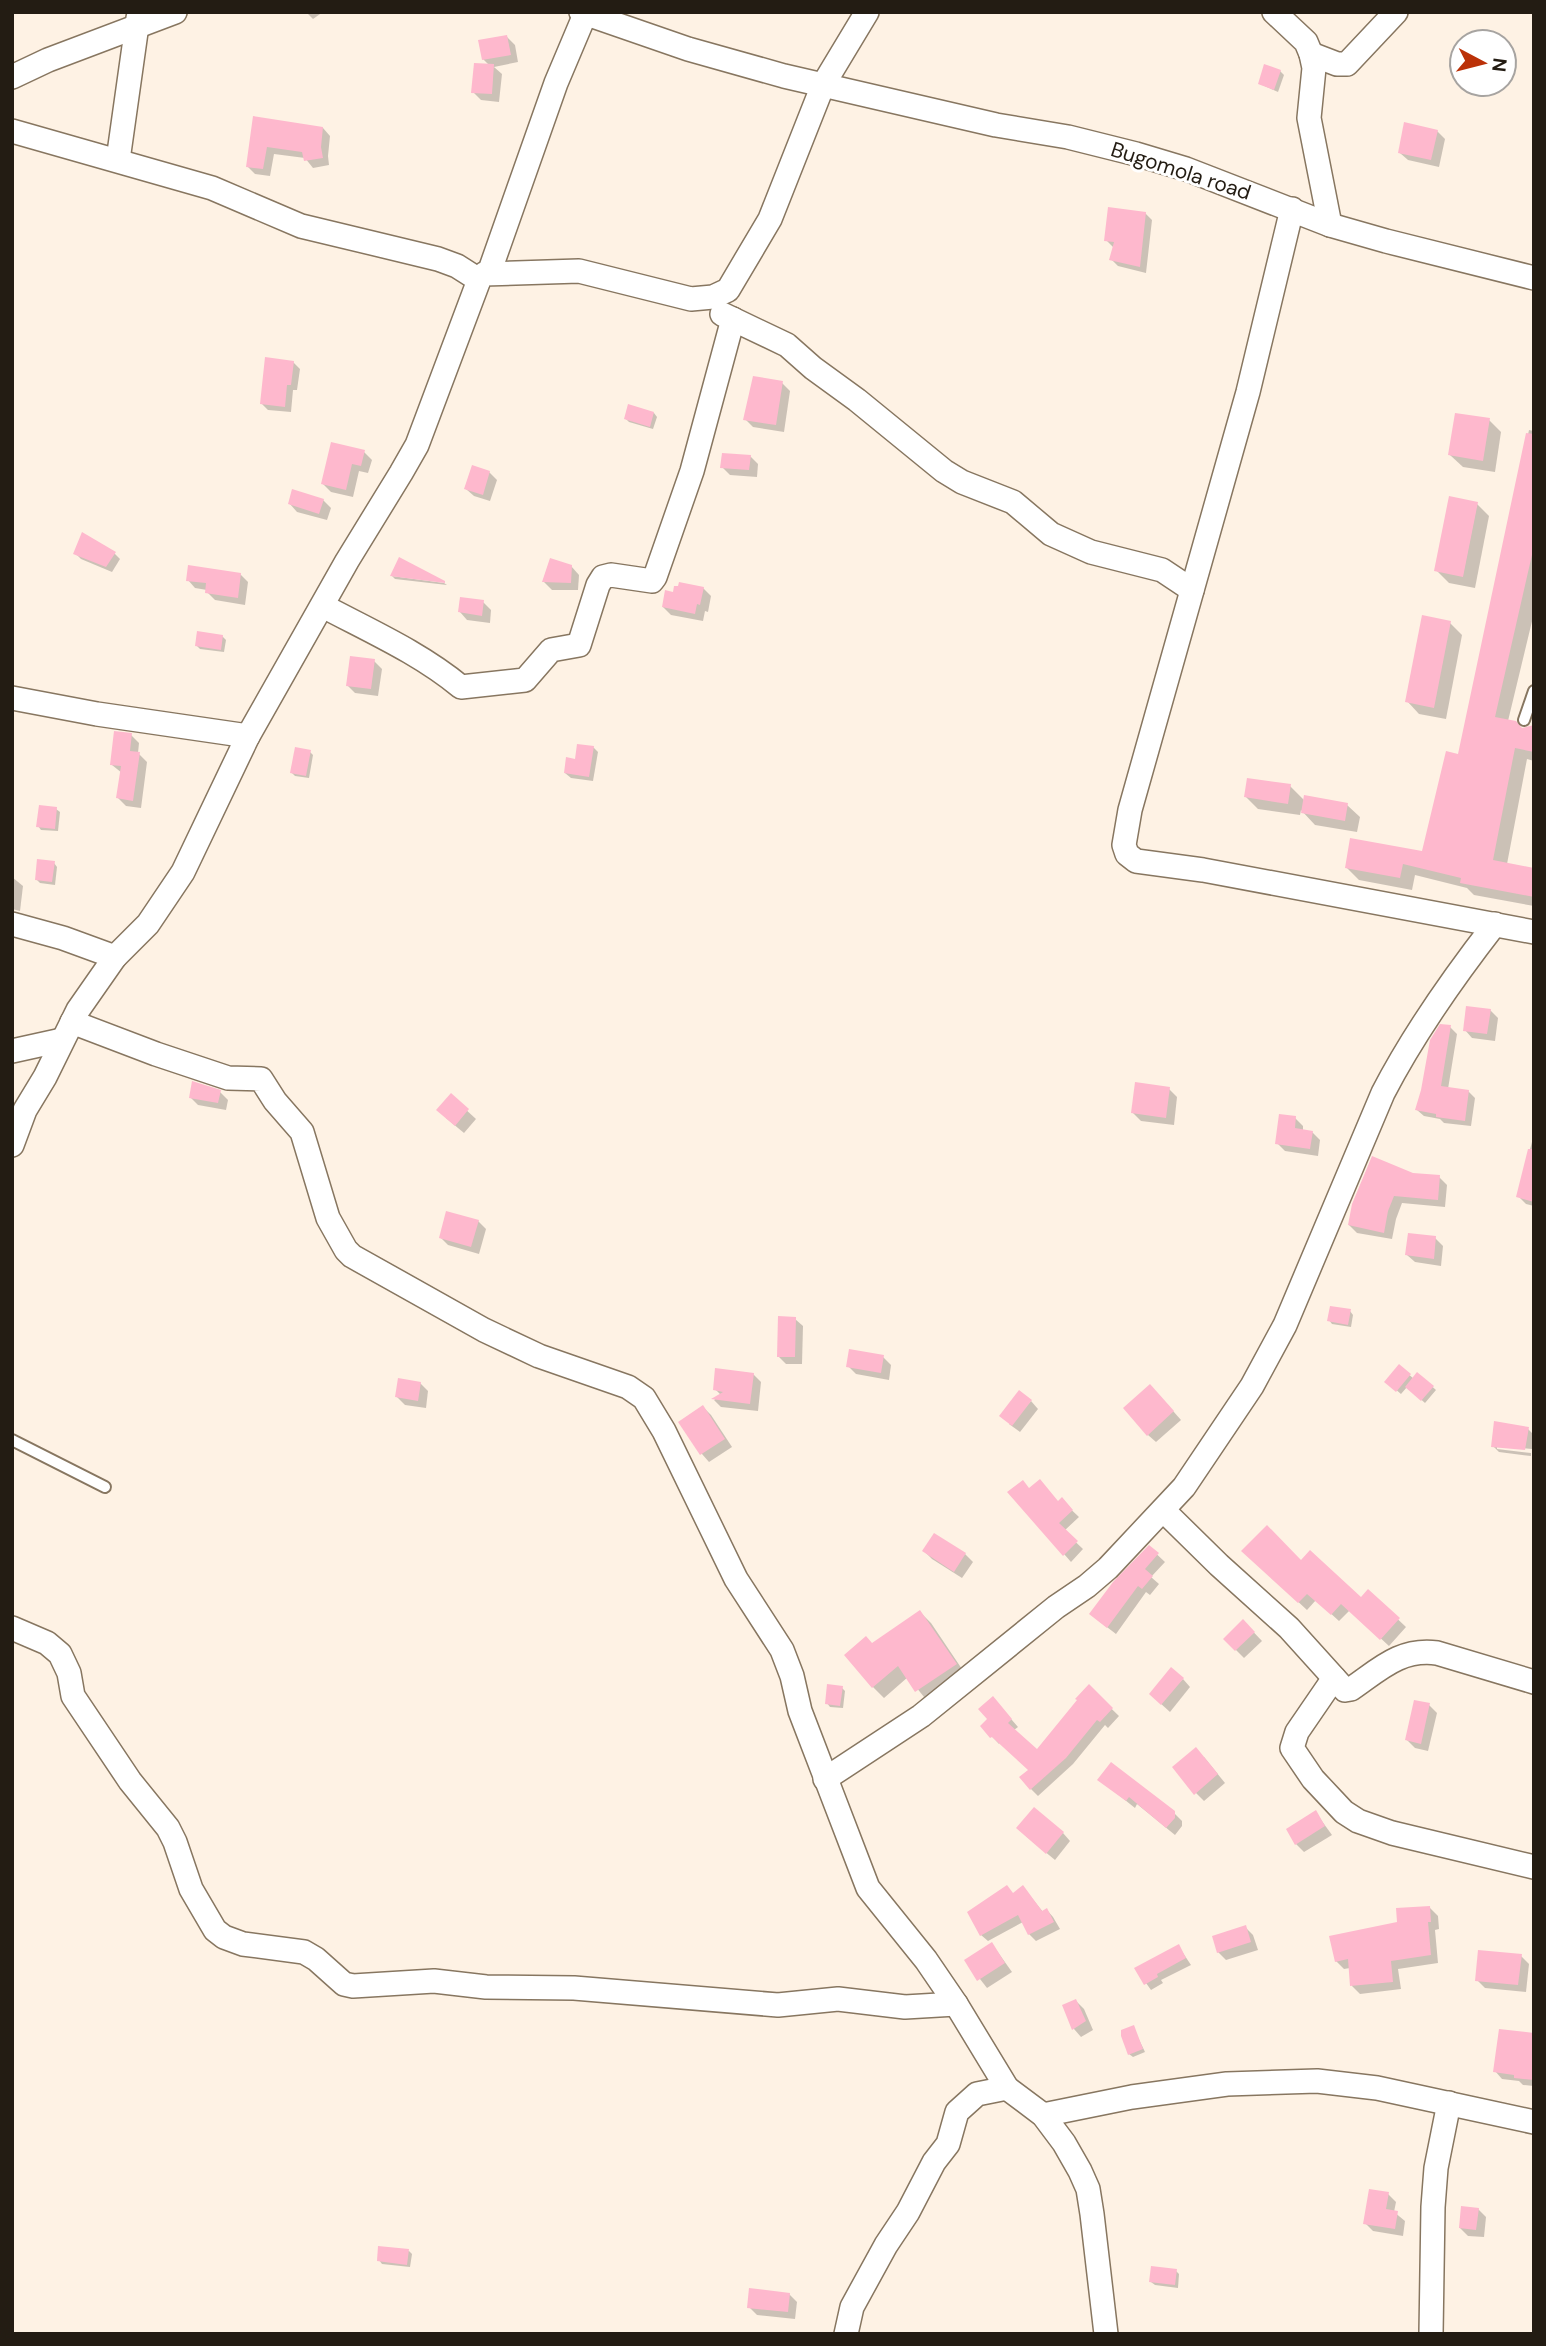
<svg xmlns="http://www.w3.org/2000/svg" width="1546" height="2346" viewBox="0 0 1546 2346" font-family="'DM Sans',sans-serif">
  <rect width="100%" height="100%" fill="#fef2e4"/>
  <g fill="#0003">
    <path d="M306 12H323L313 19Z"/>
    <path d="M507 37 515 45 518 62 494 67 502 74 499 102 481 100 473 92 490 66 483 59Z"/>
    <path d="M1280 71 1284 75 1278 92 1260 84Z"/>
    <path d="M255 118 323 128 330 136 328 156 329 165 313 168 305 158 274 154 270 176 255 174 247 166Z"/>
    <path d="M1437 131 1445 139 1439 167 1408 160 1400 153Z"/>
    <path d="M1145 213 1152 220 1146 273 1118 266 1111 259 1114 248 1106 240Z"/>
    <path d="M293 362 300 369 297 390H293L291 412 268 410 262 404Z"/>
    <path d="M782 383 790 391 784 432 753 427 745 419Z"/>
    <path d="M654 413 657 417 653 429 629 422 626 419Z"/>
    <path d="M1489 420 1501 432 1495 472 1463 467 1450 455Z"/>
    <path d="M1529 430 1534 431V613L1508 721 1522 729 1534 727V761L1527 759 1507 864 1534 869V906L1474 895 1467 888 1415 875 1412 890 1359 880 1346 867 1423 853 1459 756Z"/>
    <path d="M364 452 372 460 368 473 359 471 353 497 331 492 323 484Z"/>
    <path d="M750 456 758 464 757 477 730 475 722 467Z"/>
    <path d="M489 472 497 480 490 501 474 496 466 489Z"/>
    <path d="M323 500 331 508 327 520 297 512 290 504Z"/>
    <path d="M1477 504 1489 516 1475 588 1449 583 1436 570Z"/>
    <path d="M75 553H114L120 559 112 572 81 559Z"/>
    <path d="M571 566 579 575 578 590H552L544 582Z"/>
    <path d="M240 574 248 582 245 605 215 600 207 592V590L195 588 188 580Z"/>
    <path d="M392 576 444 583 447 585 395 579Z"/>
    <path d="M703 588 711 596 708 612 705 611 703 621 671 615 663 607 675 594Z"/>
    <path d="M483 602 491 610 490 623 467 620 460 612Z"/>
    <path d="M1450 623 1462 635 1446 719 1419 714 1407 701Z"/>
    <path d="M222 636 226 640 224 652 200 649 196 645Z"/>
    <path d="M374 661 382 669 378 696 355 693 347 685Z"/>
    <path d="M131 735 139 743 138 753 147 762 141 808 126 806 118 798 122 773 112 765Z"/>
    <path d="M593 747 598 752 593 781 571 778 565 773Z"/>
    <path d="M310 752 313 755 309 778 295 776 292 773Z"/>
    <path d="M1290 786 1305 801 1347 805 1360 817 1357 832 1315 825 1301 810 1300 815 1258 809 1246 797Z"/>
    <path d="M56 809 60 812 58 831 41 830 38 826Z"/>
    <path d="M54 863 57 867 55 885 40 883 37 880Z"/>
    <path d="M12 877 23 886 20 911 12 909Z"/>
    <path d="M1490 1010 1498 1018 1495 1041 1472 1038 1465 1030Z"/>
    <path d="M1450 1027 1457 1034 1448 1089 1468 1091 1475 1098 1471 1126 1444 1123 1440 1119 1424 1116 1417 1110Z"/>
    <path d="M1169 1089 1177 1097 1174 1125 1141 1121 1133 1113Z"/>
    <path d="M220 1092 228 1100 226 1110 198 1105 190 1097Z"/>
    <path d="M451 1096 476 1119 464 1133 446 1118Z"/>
    <path d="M1295 1118 1303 1126V1131L1312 1132 1320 1140 1318 1156 1285 1151 1277 1143Z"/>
    <path d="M1534 1134V1206L1526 1204 1518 1196Z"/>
    <path d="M1413 1174 1439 1177 1447 1185 1445 1207 1402 1203 1396 1219 1392 1239 1357 1233 1349 1225Z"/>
    <path d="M478 1221 486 1229 479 1254 448 1245 440 1237Z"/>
    <path d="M1435 1238 1443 1246 1441 1266 1415 1262 1407 1255Z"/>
    <path d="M1350 1311 1353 1315 1351 1327 1332 1324 1329 1320Z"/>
    <path d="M795 1319 803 1326 802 1364H786L778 1356Z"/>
    <path d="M883 1357 891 1365 889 1380 856 1374 848 1366Z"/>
    <path d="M1399 1366 1414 1379 1418 1374 1436 1390 1425 1403 1407 1387 1401 1394 1387 1382Z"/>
    <path d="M753 1374 761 1382 758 1411 721 1407 714 1400 721 1395 715 1389Z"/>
    <path d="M420 1383 428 1391 426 1408 405 1405 397 1397Z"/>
    <path d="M1158 1394 1181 1420 1156 1442 1148 1435Z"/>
    <path d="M1031 1401 1038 1409 1020 1432 1009 1424Z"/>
    <path d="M703 1407 711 1415 732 1447 709 1462 702 1454 680 1422Z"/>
    <path d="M1528 1429 1534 1435 1532 1449 1497 1446V1449L1531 1453V1456L1499 1452 1493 1446Z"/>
    <path d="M1030 1489 1058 1503 1061 1500 1079 1517 1064 1531 1083 1549 1071 1562 1010 1492Z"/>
    <path d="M1149 1547 1165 1562 1151 1577 1159 1584 1150 1595 1146 1592 1116 1634 1099 1621Z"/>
    <path d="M924 1551 965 1554 973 1562 962 1578 932 1559Z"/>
    <path d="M1251 1558 1301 1562 1361 1600 1368 1591 1406 1627 1389 1646 1350 1610 1339 1621 1316 1600 1307 1610Z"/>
    <path d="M920 1612 931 1623 966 1675 928 1702 908 1677 884 1698 873 1687V1645Z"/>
    <path d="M1243 1621 1262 1641 1244 1658 1225 1639Z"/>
    <path d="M1183 1679 1190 1687 1170 1712 1159 1702Z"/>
    <path d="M1089 1687 1119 1716 1108 1728 1105 1725 1073 1764 1038 1796 1031 1789 1030 1770 1000 1742 999 1744 982 1726 999 1705 1018 1727 1014 1730 1037 1752Z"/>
    <path d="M842 1688 845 1691 843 1708 830 1707 827 1703Z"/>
    <path d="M1429 1705 1437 1713 1428 1751 1415 1748 1407 1740Z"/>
    <path d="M1204 1757 1225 1783 1204 1801 1196 1793Z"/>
    <path d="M1100 1780 1174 1813 1182 1821V1826L1175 1835 1137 1804 1135 1808Z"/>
    <path d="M1316 1813 1332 1835 1304 1852 1296 1844Z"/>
    <path d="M1063 1833 1070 1841 1055 1860 1026 1836Z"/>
    <path d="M1023 1887 1043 1912 1047 1910 1053 1917 1060 1929 1036 1941 1029 1934 1023 1922 988 1941 981 1935 1014 1894Z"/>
    <path d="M1430 1908 1438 1916 1439 1929 1435 1930 1438 1963 1398 1969 1401 1989 1360 1994 1352 1986 1350 1968 1344 1969 1336 1961Z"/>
    <path d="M1245 1927 1253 1935 1258 1950 1226 1960 1218 1952Z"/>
    <path d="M992 1944 1012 1972 987 1988 966 1961Z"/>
    <path d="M1179 1947 1191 1965 1161 1980 1163 1983 1151 1990 1136 1969Z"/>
    <path d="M1521 1956 1529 1964 1526 1992 1485 1988 1477 1980Z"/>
    <path d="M1076 2001 1084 2009 1093 2030 1081 2037 1074 2029Z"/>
    <path d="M1133 2027 1145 2052 1133 2057 1129 2054Z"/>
    <path d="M1534 2035V2086L1523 2085 1519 2081 1502 2079 1495 2071Z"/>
    <path d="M1388 2194 1396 2202 1394 2212 1405 2221 1403 2236 1373 2231 1365 2223Z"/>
    <path d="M1478 2209 1486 2217 1484 2237 1468 2236 1460 2228Z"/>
    <path d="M409 2251 412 2254 410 2267 382 2264 379 2260Z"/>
    <path d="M1176 2271 1179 2274 1178 2288 1155 2285 1151 2282Z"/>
    <path d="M789 2294 797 2302 795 2319 757 2315 749 2307Z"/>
  </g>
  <g fill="#feb8cd">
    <path d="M507 35 511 55 482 60 478 40Z"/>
    <path d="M474 63 494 64 492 94 471 93Z"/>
    <path d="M1264 64 1281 70 1274 90 1258 84Z"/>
    <path d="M253 116 323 127 321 147 323 158 304 161 302 152 267 147 263 169 246 167Z"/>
    <path d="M1404 122 1438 130 1431 160 1398 153Z"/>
    <path d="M1108 207 1146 212 1140 267 1109 260 1114 242 1104 241Z"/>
    <path d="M265 357 294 361 291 385H287L285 407 260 404Z"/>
    <path d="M753 376 783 381 776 425 743 420Z"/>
    <path d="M628 404 654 412 650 427 624 419Z"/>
    <path d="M1455 413 1490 418 1483 461 1448 455Z"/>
    <path d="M1526 433 1534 434V546L1495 717 1516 721 1522 728 1534 725V752L1515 748 1493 860 1534 868V897L1460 883 1461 878 1403 864 1400 878 1345 868 1350 838 1422 851 1446 751 1458 754Z"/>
    <path d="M331 442 365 450 361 466 352 464 346 490 321 484Z"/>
    <path d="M722 453 751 455 749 470 720 468Z"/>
    <path d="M472 465 490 471 483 495 464 489Z"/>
    <path d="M292 489 324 499 319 514 288 504Z"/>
    <path d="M1449 496 1478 502 1463 577 1434 571Z"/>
    <path d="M82 532 116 552 106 567 73 554Z"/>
    <path d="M399 557 445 581V583L390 576Z"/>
    <path d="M550 558 572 565 571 583 542 582Z"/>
    <path d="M188 565 241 573 238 598 205 593 206 583 186 581Z"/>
    <path d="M679 582 704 587 700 605 697 604 695 614 662 607 665 590 673 592 674 586H678Z"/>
    <path d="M460 597 484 600 482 616 458 612Z"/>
    <path d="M1422 615 1451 621 1434 708 1405 702Z"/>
    <path d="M197 631 223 635 221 650 195 646Z"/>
    <path d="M350 656 375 659 371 689 346 686Z"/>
    <path d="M114 731 132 733 130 751 140 752 133 801 116 798 121 766 110 765Z"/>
    <path d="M577 744 594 746 589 777 564 773 566 757 575 759Z"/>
    <path d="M295 747 311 750 306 776 290 773Z"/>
    <path d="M1247 778 1291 784 1288 804 1244 797Z"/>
    <path d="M1304 795 1348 803 1345 821 1301 813Z"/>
    <path d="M39 805 57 807 55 829 36 827Z"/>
    <path d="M37 859 55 861 52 882 35 880Z"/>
    <path d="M1466 1006 1491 1009 1487 1034 1463 1031Z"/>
    <path d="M1440 1024 1451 1025 1441 1086 1469 1090 1465 1121 1436 1117V1114L1415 1110 1421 1090 1430 1040Z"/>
    <path d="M192 1081 221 1090 218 1103 189 1098Z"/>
    <path d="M1135 1082 1170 1087 1166 1118 1131 1113Z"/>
    <path d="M451 1093 469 1109 455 1126 436 1110Z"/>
    <path d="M1279 1114 1296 1116 1295 1128 1313 1131 1310 1149 1275 1144Z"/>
    <path d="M1528 1149H1534V1202L1516 1197Z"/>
    <path d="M1372 1156 1413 1173 1440 1175 1438 1200 1394 1196 1388 1211 1384 1233 1348 1225 1352 1204Z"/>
    <path d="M446 1211 479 1220 471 1247 439 1238Z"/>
    <path d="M1408 1233 1436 1236 1434 1259 1405 1255Z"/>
    <path d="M1330 1306 1351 1309 1348 1325 1327 1321Z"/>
    <path d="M778 1316 796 1317 795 1357H777Z"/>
    <path d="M849 1349 884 1355 881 1373 846 1367Z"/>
    <path d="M1399 1364 1411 1374 1396 1392 1384 1382Z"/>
    <path d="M715 1368 754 1373 750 1404 711 1399 723 1392 713 1390Z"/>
    <path d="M1417 1372 1434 1386 1421 1401 1405 1387Z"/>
    <path d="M398 1378 421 1382 418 1401 395 1397Z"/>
    <path d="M1150 1384 1174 1411 1147 1436 1123 1408Z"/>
    <path d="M1019 1390 1032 1400 1012 1426 999 1416Z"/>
    <path d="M703 1405 725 1439 700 1455 678 1422Z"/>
    <path d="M1494 1421 1529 1427 1525 1450 1491 1447Z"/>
    <path d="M1040 1479 1058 1501 1062 1497 1073 1510 1059 1523 1078 1541 1063 1556 1007 1492 1023 1480 1029 1488Z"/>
    <path d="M1267 1525 1301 1560 1310 1550 1361 1597 1368 1589 1400 1618 1380 1640 1341 1604 1331 1615 1307 1594 1298 1603 1241 1551Z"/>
    <path d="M934 1533 966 1553 954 1572 922 1551Z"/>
    <path d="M1149 1545 1159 1553 1145 1569 1153 1576 1142 1589 1138 1586 1107 1628 1089 1614 1113 1582Z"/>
    <path d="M920 1610 957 1664 915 1692 898 1666 872 1688 844 1655 866 1636 872 1643Z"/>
    <path d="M1243 1619 1255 1632 1235 1651 1223 1639Z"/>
    <path d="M1171 1667 1184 1678 1161 1705 1149 1694Z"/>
    <path d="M827 1684 843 1686 840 1706 825 1704Z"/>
    <path d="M1089 1684 1113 1708 1100 1722 1097 1720 1066 1758 1030 1790 1019 1777 1028 1770 992 1737 990 1738 980 1726 987 1719 978 1709 993 1696 1012 1719 1008 1723 1037 1749 1077 1700 1075 1699Z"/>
    <path d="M1414 1700 1430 1703 1421 1744 1405 1740Z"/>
    <path d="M1196 1747 1218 1774 1194 1795 1172 1767Z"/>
    <path d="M1111 1762 1175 1811V1818L1166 1828 1129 1797 1126 1801 1097 1780Z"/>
    <path d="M1034 1807 1064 1832 1046 1854 1016 1828Z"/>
    <path d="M1316 1810 1325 1826 1295 1845 1286 1829Z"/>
    <path d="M1007 1885 1013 1893 1023 1885 1042 1911 1047 1908 1054 1922 1028 1935 1018 1915 980 1936 967 1912Z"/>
    <path d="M1430 1906 1431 1922H1428L1431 1955 1391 1961 1393 1982 1350 1986 1348 1959 1335 1962 1329 1936 1397 1922 1396 1908Z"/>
    <path d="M1246 1925 1251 1942 1217 1953 1212 1936Z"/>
    <path d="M992 1942 1005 1963 977 1981 964 1960Z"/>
    <path d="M1179 1944 1186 1958 1157 1974 1158 1977 1144 1985 1134 1968Z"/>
    <path d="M1478 1950 1522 1954 1518 1985 1475 1981Z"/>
    <path d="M1076 1999 1086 2021 1072 2030 1062 2005Z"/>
    <path d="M1134 2025 1143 2049 1128 2055 1121 2036V2030Z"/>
    <path d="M1499 2029 1534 2033V2080L1514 2078V2075L1493 2072Z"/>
    <path d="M1369 2189 1389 2192 1386 2209 1398 2211 1395 2229 1363 2224Z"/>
    <path d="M1461 2206 1479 2208 1476 2230 1459 2228Z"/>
    <path d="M378 2246 409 2249 407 2265 377 2261Z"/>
    <path d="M1151 2266 1177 2269 1175 2285 1149 2282Z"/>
    <path d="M749 2288 790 2293 788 2312 747 2308Z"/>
  </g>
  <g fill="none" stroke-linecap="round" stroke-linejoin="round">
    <g stroke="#877660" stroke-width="14">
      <g id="lane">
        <path d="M1524 720 1534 691"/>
        <path d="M12 1440 105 1487"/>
      </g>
    </g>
    <g stroke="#877660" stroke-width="26">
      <g id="street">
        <path d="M581 12 688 49 784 76 996 125 1068 137 1136 154 1186 169 1330 225 1386 241 1534 278"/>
        <path d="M1274 12 1306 42 1311 54 1314 68 1309 118 1330 225"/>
        <path d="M1311 54 1337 64H1347L1396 12"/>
        <path d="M12 77 48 60 175 12"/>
        <path d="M12 131 212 188 301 226 438 259 457 266 479 280"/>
        <path d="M118 160 138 18"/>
        <path d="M1292 209 1248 392 1130 810 1124 845 1127 854 1136 861 1203 870 1534 932"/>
        <path d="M489 273 556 83 586 12"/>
        <path d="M722 314 787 345 813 368 857 400 944 471 962 482 1013 502 1051 534 1091 552 1162 570 1192 590"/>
        <path d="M323 606C370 631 420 653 461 687L525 680 551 650 579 645 598 585 603 577 611 575 652 581 655 577 692 471 733 319"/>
        <path d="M12 698 97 714 248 736"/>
        <path d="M12 924 63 938 115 957"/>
        <path d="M72 1022 156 1054 228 1078 261 1079 275 1101 302 1132 328 1218 346 1250 352 1256 484 1330 539 1356 628 1387 644 1398 664 1431 736 1579 782 1650 792 1676 800 1711 868 1888 926 1960 956 2004 1007 2088 1043 2115 1064 2143 1080 2171 1088 2189 1092 2214 1106 2334"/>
        <path d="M12 1051 62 1040"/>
        <path d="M12 1145 25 1110 45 1077 78 1010 115 957 148 924 183 872 248 736 347 561 401 473 417 445 479 280 484 274 579 271 691 299 713 297 728 290 770 219 823 85 867 12"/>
        <path d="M1163 1510 1219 1565 1289 1628 1345 1690 1351 1689C1379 1670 1400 1648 1437 1653L1534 1682"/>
        <path d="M12 1628 47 1643 60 1654 69 1673 73 1696 130 1781 168 1828 175 1842 191 1889 215 1930 224 1937 243 1944 304 1952 316 1959 344 1984 353 1986 434 1981 486 1987 574 1988 778 2005 838 1999 905 2007 956 2004"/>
        <path d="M1334 1678 1297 1732 1292 1748 1313 1779 1344 1812 1358 1821 1392 1833 1534 1867"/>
        <path d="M825 1779 921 1716 1056 1607 1087 1586 1108 1568 1184 1487 1252 1386 1285 1325 1383 1093C1414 1033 1453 978 1495 924"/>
        <path d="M1043 2115 1132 2097 1227 2084 1317 2081 1377 2088 1534 2122"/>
        <path d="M846 2334 852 2307 886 2245 908 2212 934 2162 948 2144 957 2112 977 2094 1007 2088"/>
        <path d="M1431 2334 1433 2207 1436 2168 1449 2103"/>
      </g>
    </g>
    <use href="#lane" stroke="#fff" stroke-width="10"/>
    <use href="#street" stroke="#fff" stroke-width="23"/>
  </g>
  <g text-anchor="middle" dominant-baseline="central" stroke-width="6" stroke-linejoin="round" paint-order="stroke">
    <g font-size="21" fill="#231c13" stroke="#fff">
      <text transform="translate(1181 171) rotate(18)">Bugomola road</text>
    </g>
  </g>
  <rect width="1546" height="2346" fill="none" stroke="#231c13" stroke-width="28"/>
  <g transform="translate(1483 63) rotate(97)"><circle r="33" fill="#ffffff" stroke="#a7a4a1" stroke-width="2"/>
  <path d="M0-5L12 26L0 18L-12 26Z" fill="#bb3108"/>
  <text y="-10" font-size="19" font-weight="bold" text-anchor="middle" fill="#231c13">N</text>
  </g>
</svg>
